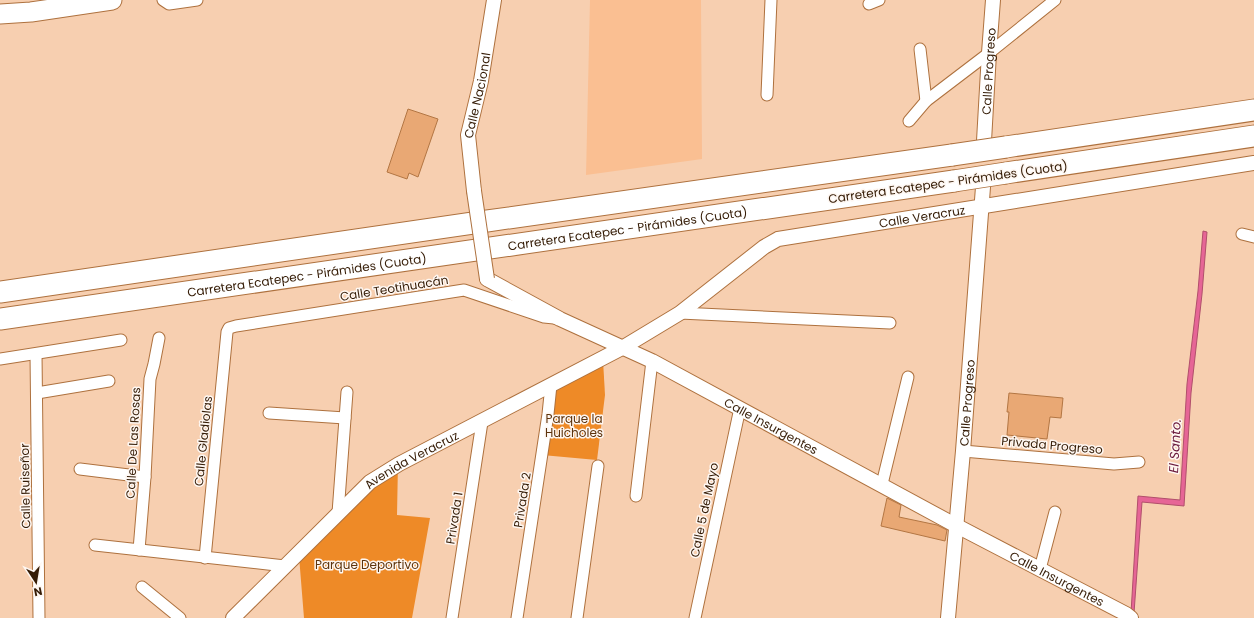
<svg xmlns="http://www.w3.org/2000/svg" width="1254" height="618" viewBox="0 0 1254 618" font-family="Poppins,sans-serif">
  <rect width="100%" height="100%" fill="#f7cfb0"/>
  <path fill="#fabf92" d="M590 0H701L702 159 586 175Z"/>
  <g fill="#ee8a27">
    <path d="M603 360 605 395 597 460 542 455 553 385Z"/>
    <path d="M398 463 397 515 430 518 412 618H304L299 556Z"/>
  </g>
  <path fill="#e66596" stroke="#b14f6b" d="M1203 231 1207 232 1202 294 1191 393 1184 506 1142 502 1134 613H1131L1138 496 1180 500 1187 384 1198 291Z"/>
  <g fill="#e9a874" stroke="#b37643">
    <path d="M408 109 438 119 418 177 409 173 407 179 387 172Z"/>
    <path d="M1009 393 1063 398 1061 418 1050 417 1047 439 1007 435 1009 412H1007Z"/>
    <path d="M887 498 901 505 899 517 937 525 947 530 945 541 881 526Z"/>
  </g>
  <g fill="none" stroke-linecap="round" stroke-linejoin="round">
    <g stroke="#ae713e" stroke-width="13">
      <g id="minor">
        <path d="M163 0 169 4 197 0"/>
        <path d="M869 4 879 0"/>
        <path d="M920 49 926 101"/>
        <path d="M767 95 771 0"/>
        <path d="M909 121 926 101 989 53 1055 0"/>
        <path d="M1242 234 1254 237"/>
        <path d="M680 313 890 323"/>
        <path d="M36 354 39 618"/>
        <path d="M0 359 121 340"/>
        <path d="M37 393 109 381"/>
        <path d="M269 413 345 418"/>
        <path d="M963 451 1114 464 1139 462"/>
        <path d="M80 469 145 477"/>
        <path d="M882 484 908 377"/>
        <path d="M636 496 652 361"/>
        <path d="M338 513 347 392"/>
        <path d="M95 545 285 566"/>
        <path d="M139 550 145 477 150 379 154 364 159 338"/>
        <path d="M205 558 227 332 229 328 236 326 464 290 544 317 554 318"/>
        <path d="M1040 569 1055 512"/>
        <path d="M142 587 180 618"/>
        <path d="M452 618 482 422"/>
        <path d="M517 618 548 414 551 385"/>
        <path d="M577 618 598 466"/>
        <path d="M695 618 740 408"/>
      </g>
    </g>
    <g stroke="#ae713e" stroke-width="16">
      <g id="tertiary">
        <path id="s1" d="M984 141 989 53 993 0"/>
        <path id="s2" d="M474 191 468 135 481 81 494 0"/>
        <path id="s3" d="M487 279 560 319 652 361 955 525 1126 614 1131 618"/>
        <path id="s4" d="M233 618 370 482 399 464 622 348 680 313 764 247 778 239 1254 163"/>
        <path id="s5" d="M948 618 963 451 983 187"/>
      </g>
    </g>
    <g stroke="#ae713e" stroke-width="21">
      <path id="trunk" d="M0 14 31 12 112 0"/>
    </g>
    <g stroke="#ae713e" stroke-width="23">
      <g id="motorway">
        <path d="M1006 147 1254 110"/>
        <path d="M1006 173 1254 136"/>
        <path d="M0 292 480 222 952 155"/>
        <path id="s6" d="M0 319 954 181"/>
      </g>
    </g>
    <use href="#minor" stroke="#fff" stroke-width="11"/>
    <use href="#tertiary" stroke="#fff" stroke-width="14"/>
    <use href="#trunk" stroke="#fff" stroke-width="19"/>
    <use href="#motorway" stroke="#fff" stroke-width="21"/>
    <g stroke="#ae713e" stroke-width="16" stroke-linecap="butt">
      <path id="tertiary-bridge" d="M474 191 487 279"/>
    </g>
    <g stroke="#ae713e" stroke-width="23" stroke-linecap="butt">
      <g id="motorway-bridge">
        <path d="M952 155 1006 147"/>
        <path d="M954 181 1006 173"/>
      </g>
    </g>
    <use href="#tertiary-bridge" stroke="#fff" stroke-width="14"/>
    <use href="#motorway-bridge" stroke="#fff" stroke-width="21"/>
  </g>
  <g text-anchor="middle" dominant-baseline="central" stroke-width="3" stroke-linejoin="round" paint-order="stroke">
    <g font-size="12" fill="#351c06" stroke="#fef7f2">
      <text stroke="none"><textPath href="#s1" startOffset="70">Calle Progreso</textPath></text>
      <text stroke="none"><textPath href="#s2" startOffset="97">Calle Nacional</textPath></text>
      <text transform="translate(948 182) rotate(-8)">Carretera Ecatepec - Pirámides (Cuota)</text>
      <text stroke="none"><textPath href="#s4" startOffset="815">Calle Veracruz</textPath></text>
      <text stroke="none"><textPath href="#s6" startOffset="634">Carretera Ecatepec - Pirámides (Cuota)</textPath></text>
      <text stroke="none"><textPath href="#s6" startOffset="310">Carretera Ecatepec - Pirámides (Cuota)</textPath></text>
      <text transform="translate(394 288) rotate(-9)">Calle Teotihuacán</text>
      <text stroke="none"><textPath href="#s5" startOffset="216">Calle Progreso</textPath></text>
      <text stroke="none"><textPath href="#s3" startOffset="320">Calle Insurgentes</textPath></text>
      <text transform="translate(203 441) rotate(-84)">Calle Gladiolas</text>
      <text transform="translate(133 443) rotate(-87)">Calle De Las Rosas</text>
      <text transform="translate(1052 445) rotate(5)">Privada Progreso</text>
      <text stroke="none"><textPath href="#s4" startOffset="240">Avenida Veracruz</textPath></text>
      <text transform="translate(25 486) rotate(-91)">Calle Ruiseñor</text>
      <text transform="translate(522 500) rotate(-81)">Privada 2</text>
      <text transform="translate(704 510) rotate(-78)">Calle 5 de Mayo</text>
      <text transform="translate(454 518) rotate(-81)">Privada 1</text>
      <text stroke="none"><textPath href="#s3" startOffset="644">Calle Insurgentes</textPath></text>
    </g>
    <g font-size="12" fill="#5e340d" stroke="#fef7f2">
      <text x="574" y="418">Parque la<tspan x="574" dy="14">Huicholes</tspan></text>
      <text x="367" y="564">Parque Deportivo</text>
    </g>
    <g font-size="13" font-style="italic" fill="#6b1a3d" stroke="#fef7f2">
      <text transform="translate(1175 446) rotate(-87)">El Santo.</text>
    </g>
  </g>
  <g transform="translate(36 582) rotate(168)" stroke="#fef7f2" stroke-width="3" paint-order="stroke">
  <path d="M0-3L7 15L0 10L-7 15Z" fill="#351c06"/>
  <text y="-6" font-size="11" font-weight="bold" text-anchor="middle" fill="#351c06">N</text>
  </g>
</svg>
